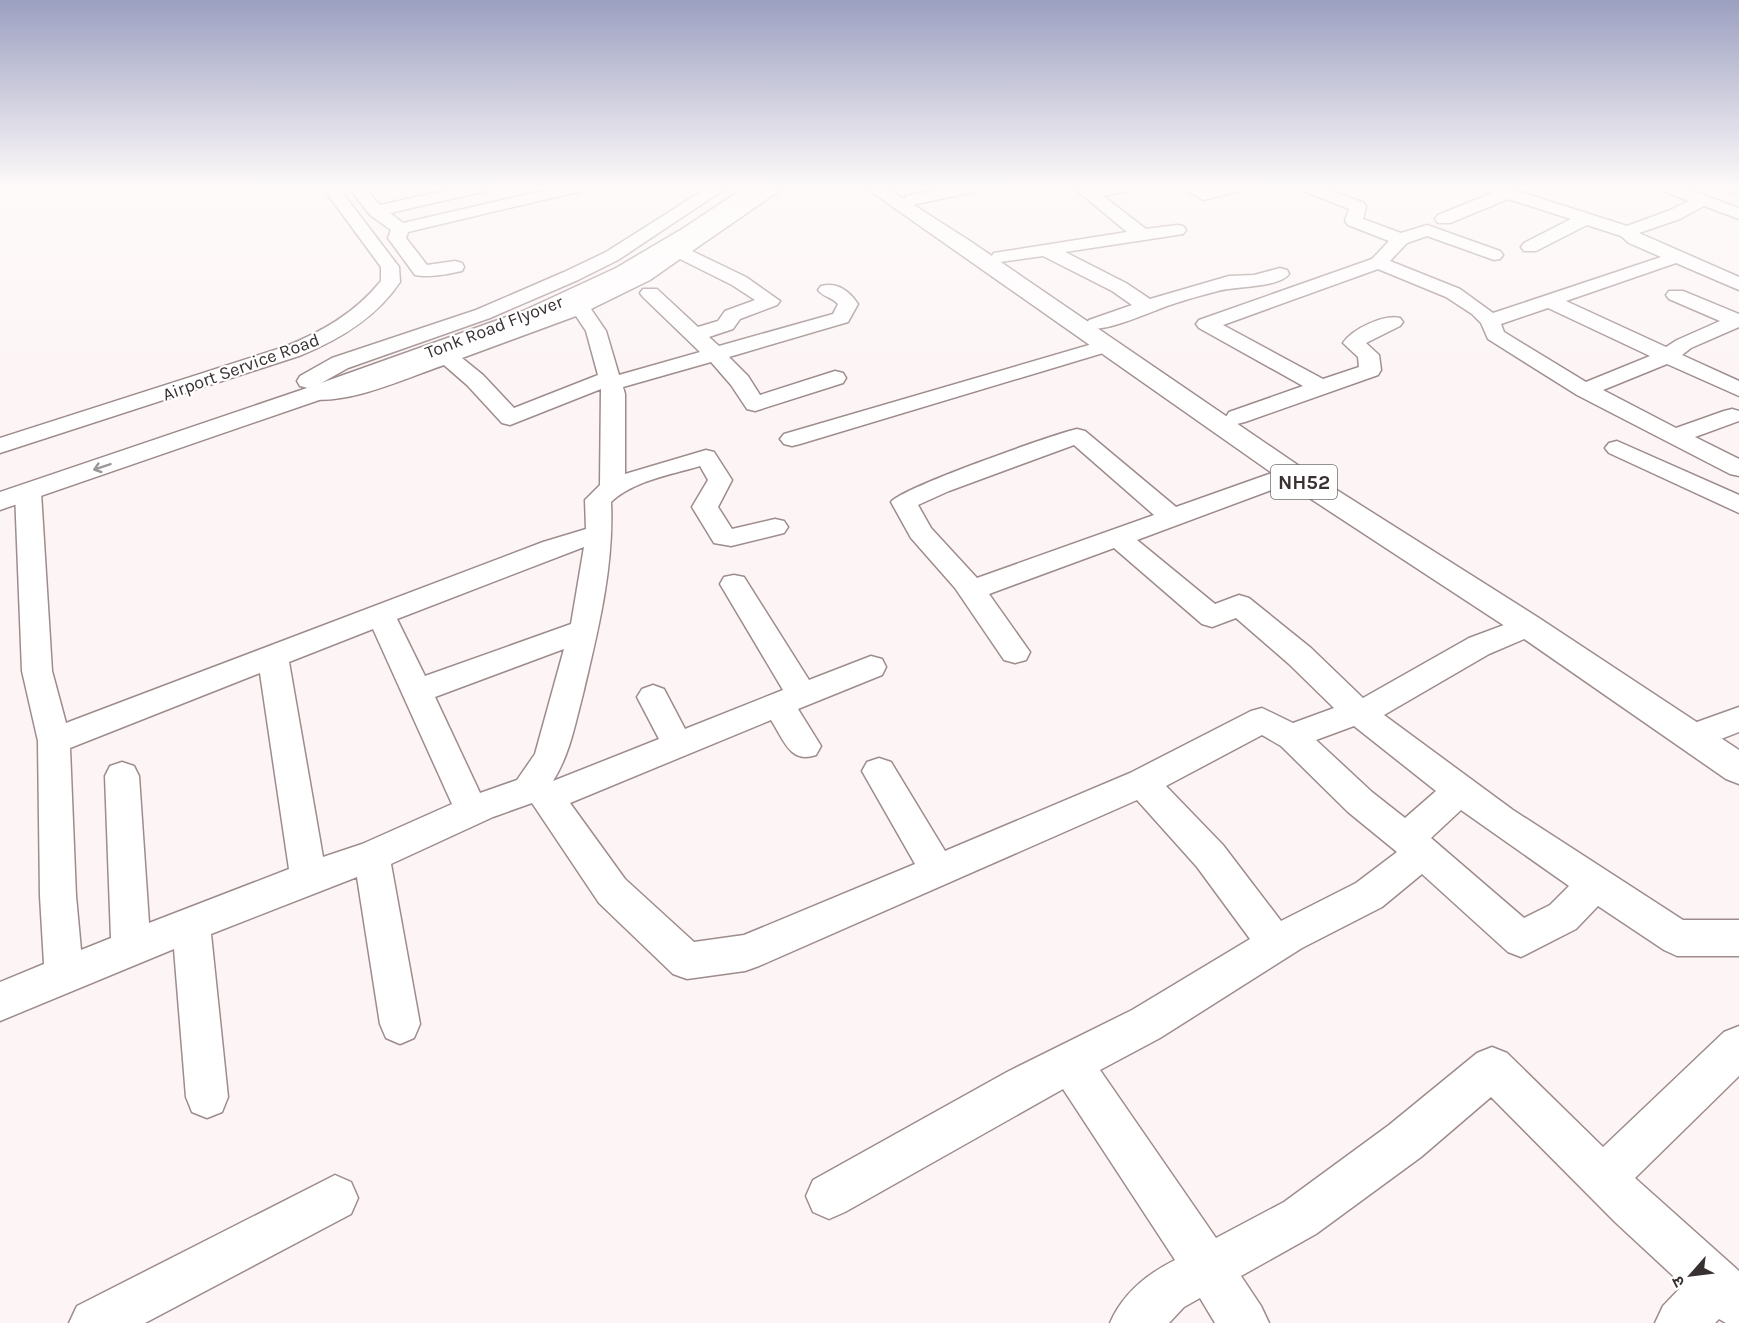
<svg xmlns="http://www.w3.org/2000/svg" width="1739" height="1323" viewBox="0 0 1739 1323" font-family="Karla,'Noto Sans Devanagari',sans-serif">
  <rect width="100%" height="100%" fill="#fdf5f5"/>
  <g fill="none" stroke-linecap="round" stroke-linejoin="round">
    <g stroke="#9e8c8c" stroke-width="3">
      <g id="minor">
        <path d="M323 188H339L399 267 400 282C376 318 339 340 299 356L0 453V438L284 347C322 332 355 313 381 281V267Z"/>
        <path d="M349 188H365L380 205 458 188H487L485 191 390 213 403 223 555 188H583L581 191 408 232 406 238 427 265 455 261 462 263 464 267 462 271C448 274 429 278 415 275L388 238 391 230 370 215Z"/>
        <path d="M707 188H726L618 260 578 280 490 318 348 368 316 386 308 388 300 386 297 381 300 376 332 358 476 310 564 272 606 252Z"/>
        <path d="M764 188H783L692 251 746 277 780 301 777 305 740 319 733 329 709 337 719 346 833 314 838 304C832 297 823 297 818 290L821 286C838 282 849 291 858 304L848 322 729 357 748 376 760 395 835 371 843 373 846 378 843 383 755 411 747 409 731 385 711 362 623 387 625 394V474L706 450 714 452 732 480 718 507 732 529 775 519 784 521 788 527 784 533 731 546 714 543 692 507 708 480 700 466C670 475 633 481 611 502 614 567 598 631 583 694 575 724 570 754 553 781L659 739 637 697 642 689 653 685 664 689 685 729 783 690 720 584 724 577 734 575 744 577 809 680 871 656 882 659 886 667 882 675 798 709 821 746 816 755C790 764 784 740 771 720L570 803 625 879 694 942 744 935 915 864 862 771 867 762 879 758 891 762 945 851 1130 773 1251 711 1262 708 1293 723 1334 708 1289 664 1236 618 1212 627 1202 624 1114 548 989 594 1030 652 1026 660 1015 663 1004 660 955 588 911 538 891 502C901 488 1052 435 1077 429L1085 431 1176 507 1283 469 1292 467 1301 469 1304 474 1301 479 1137 540 1215 604 1239 595 1249 598 1311 648 1363 698 1469 638 1528 616 1538 619 1542 626 1538 633 1489 654 1384 715 1513 810 1683 920H1739V956H1677L1664 950 1598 906 1576 929 1521 957 1508 952 1422 874 1382 907 1302 948 1160 1038 1100 1070 1216 1238 1284 1202 1389 1125 1477 1053 1492 1047 1507 1053 1603 1147 1724 1032 1739 1026V1076L1635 1178 1739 1271V1323H1726L1719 1319 1715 1323H1655L1663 1306 1683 1285 1615 1222 1491 1097 1421 1157 1316 1234 1241 1276 1261 1306 1269 1323H1215L1200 1298 1184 1307 1169 1323H1110C1123 1293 1147 1274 1175 1260L1063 1089 845 1212 829 1219 813 1212 806 1196 813 1180 1007 1072 1132 1010 1250 939 1197 867 1137 800 759 966 745 971 687 979 673 974 599 903 532 803 493 817 391 864 420 1024 414 1038 400 1044 386 1038 380 1024 357 877 211 934 228 1097 222 1112 207 1118 192 1112 186 1097 174 949 0 1021V982L44 964 40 896 38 741 22 671 15 492 19 487 28 484 37 487 41 492 52 671 66 723 543 542 586 529 585 500 600 485 601 389 510 425 502 423 467 385 444 365C409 377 344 407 308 398L305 393 308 388 354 382 491 335 573 303 636 272ZM680 259 732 285 755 300 725 311 718 321 698 327 657 289H643L640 293 643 297 700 352 619 375 606 331 591 309 650 280ZM576 316 586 331 598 375 514 408 483 375 462 358ZM1074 445 1154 515 977 578 931 528 918 505 949 491ZM584 547 571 624 425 676 397 619ZM373 629 452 804 362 844 323 857 289 662ZM564 649 535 754 517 780 480 793 435 697ZM260 673 289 869 149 923 139 776 134 766 122 762 110 766 105 776 111 938 81 950 76 896 70 748ZM1354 726 1436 791 1405 818 1372 792 1316 740ZM1262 735 1281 746 1348 812 1397 852 1356 883 1281 921 1223 845 1166 786ZM1461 810 1569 886 1550 905 1524 918 1431 838Z"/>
        <path d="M948 188H980L978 191 912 205 904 200 906 196Z"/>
        <path d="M1074 188H1131L1129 191 1103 196 1146 229 1177 225 1183 226 1186 230 1183 234 1177 235 1065 252 1126 283 1150 299 1229 276 1254 275 1280 268 1287 270 1289 274C1279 288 1235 286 1218 291 1203 295 1187 299 1173 304 1154 310 1106 333 1089 328L1086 324 1089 320 1132 305 1112 291 1043 256 1000 262 994 261 991 257 994 253 1000 252 1127 232Z"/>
        <path d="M1183 188H1242L1240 191 1203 200Z"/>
        <path d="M1302 188H1324L1364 203 1366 207 1363 219 1401 233 1427 225 1500 251 1503 255 1500 259 1494 260 1427 236 1407 243 1390 261 1460 289 1493 313 1661 257 1629 243 1621 236 1587 225 1536 251H1524L1521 247 1524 243 1571 219 1508 199 1450 223H1438L1435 219 1438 215 1492 193 1484 188H1508L1627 226 1668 211 1689 201 1664 191 1662 188H1685L1739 208V219L1704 206 1680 219 1639 233 1739 277V290L1676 263 1566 301 1666 347 1677 340 1720 321 1669 299 1666 295 1669 291H1683L1739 314V327L1691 348 1682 355 1739 381V396L1667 364 1603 390 1676 428 1724 411 1732 409 1739 411V421L1695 437 1739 459V476L1730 474 1577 395 1488 339 1481 323 1472 314 1446 297 1378 269 1223 325 1323 379 1359 367 1358 357 1343 343C1352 329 1384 314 1400 318L1403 322 1400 326 1366 343 1379 355 1381 370 1378 375 1245 422 1237 424 1229 422 1226 417 1229 412 1303 386 1199 328 1196 324 1199 320 1372 259 1389 241 1348 225 1345 221 1349 209 1304 191ZM1548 308 1650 356 1586 382 1504 332 1501 324Z"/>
        <path d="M1727 188H1739V194L1729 191Z"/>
        <path d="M1106 340 1113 342 1116 346 1113 350 800 444 792 446 784 444 780 439 784 434Z"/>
        <path d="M1617 441 1739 495V513L1609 453 1605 448 1609 443Z"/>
        <path d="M1739 707V732L1708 744 1697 740 1692 731 1697 722Z"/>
        <path d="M335 1175 351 1182 358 1198 351 1214 145 1323H69L77 1306Z"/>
      </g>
    </g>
    <g stroke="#9e8c8c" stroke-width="3">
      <path id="major" d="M744 188H765L696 237 630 276 539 321 325 398 0 510V492L307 388 523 311 616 268 682 229Z"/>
    </g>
    <g stroke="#9e8c8c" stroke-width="3">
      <path id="highway" d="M866 188H887L970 241 1302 468 1539 618 1739 750V784L1726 779 1517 634 1282 480Z"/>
    </g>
    <use href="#minor" fill="#fff" fill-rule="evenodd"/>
    <use href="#major" fill="#fff" fill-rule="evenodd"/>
    <use href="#highway" fill="#fff" fill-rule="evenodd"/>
  </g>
  <defs><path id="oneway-shaft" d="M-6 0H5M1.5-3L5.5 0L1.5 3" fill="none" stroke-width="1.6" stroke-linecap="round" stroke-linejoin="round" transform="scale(1.5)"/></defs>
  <use stroke="#9c9898" href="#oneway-shaft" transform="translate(102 467) rotate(161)"/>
  <linearGradient id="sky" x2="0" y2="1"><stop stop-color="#9ca0c1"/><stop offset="0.5" stop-color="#fefafa"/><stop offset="1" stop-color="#fefafa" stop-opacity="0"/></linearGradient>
  <rect width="1739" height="373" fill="url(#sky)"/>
  <g text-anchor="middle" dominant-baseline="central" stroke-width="4.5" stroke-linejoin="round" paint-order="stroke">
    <g font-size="18" fill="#393131" stroke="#fff">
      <text transform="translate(494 327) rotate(-21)">Tonk Road Flyover</text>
      <text transform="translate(241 367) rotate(-20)">Airport Service Road</text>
    </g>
    <rect fill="#fff" stroke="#746f6f" stroke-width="1.5" x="1271" y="465" width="66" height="34" rx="4.5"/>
    <g font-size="20" font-weight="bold" fill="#393131">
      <text x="1304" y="482">NH52</text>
    </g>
  </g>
  <g transform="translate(1691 1275) rotate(242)" stroke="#ffffff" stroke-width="4.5" paint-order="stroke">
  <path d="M0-4.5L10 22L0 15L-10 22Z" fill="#393131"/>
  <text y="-9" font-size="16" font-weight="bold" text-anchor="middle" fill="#393131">उ</text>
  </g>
</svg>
